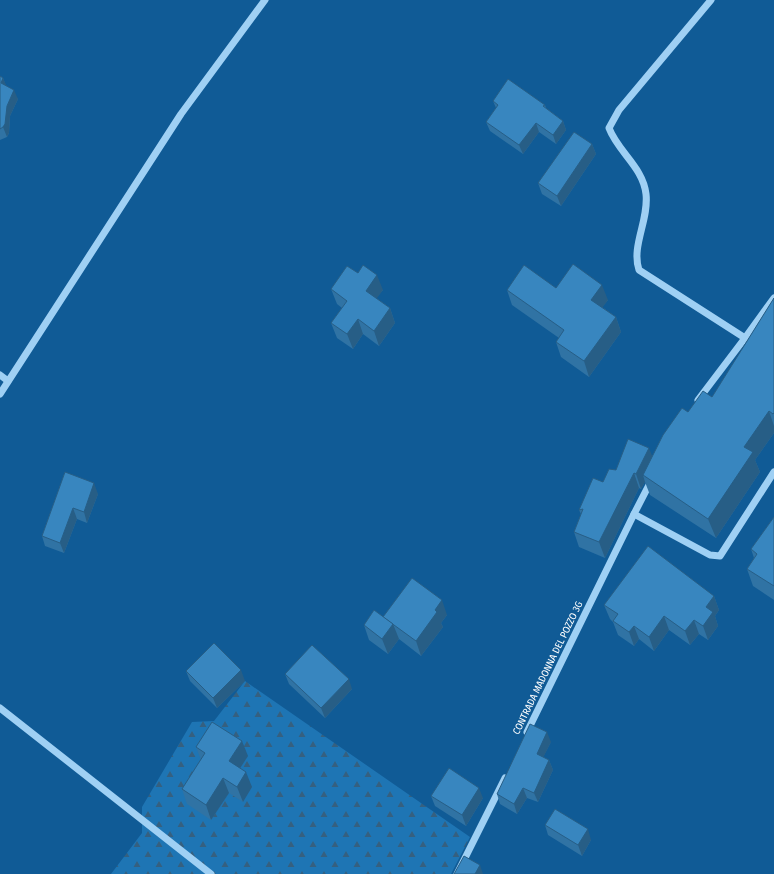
<svg xmlns="http://www.w3.org/2000/svg" width="774" height="874" viewBox="0 0 774 874" font-family="'Fira Sans Condensed',sans-serif">
  <defs>
    <pattern id="forest-firs" width="22" height="20" patternUnits="userSpaceOnUse"><rect width="22" height="20" fill="#1e75b4"/><path d="M5 1l3.5 6h-7zM16 11l3.5 6h-7z" fill="#356080"/></pattern>
  </defs>
  <rect width="100%" height="100%" fill="#105b96"/>
  <path fill="url(#forest-firs)" d="M245 681 470 837 451 874H111L142 833V807L192 722 214 721Z"/>
  <g fill="none" stroke-linecap="round" stroke-linejoin="round">
    <g stroke="#9fd0f4" stroke-width="7">
      <path d="M745 338 774 298"/>
      <path d="M0 375 8 381"/>
      <path d="M0 394 181 114 265 0"/>
      <path d="M698 400 745 338 639 270C631 246 649 220 646 194 643 167 618 152 609 128L619 110 711 0"/>
      <path d="M651 481 634 514 710 555 720 556 774 472"/>
      <path d="M0 708 211 874"/>
      <path d="M527 732 634 514"/>
      <path d="M457 874 505 778"/>
    </g>
  </g>
  <g fill="#3073a4">
    <path d="M0 76 3 78 6 86 18 99 10 116 9 133 7 137 0 140Z"/>
    <path d="M493 101 545 105 546 108 563 121 566 130 556 144 539 132 523 154 490 131 486 122 496 108Z"/>
    <path d="M592 144 596 154 561 206 542 194 538 183Z"/>
    <path d="M556 288 608 300 602 307 616 317 621 332 589 377 561 357 556 342 559 338 512 305 507 290Z"/>
    <path d="M331 289 383 290 376 298 390 308 395 323 379 346 363 334 353 349 337 338 331 323 342 308 337 304Z"/>
    <path d="M774 298V433L755 460 760 472 716 538 650 495 645 482 641 489 639 488 605 558 579 547 574 532 581 514 579 510 603 482 616 470 652 456 688 412 712 397Z"/>
    <path d="M65 472 98 494 87 523 77 519 64 553 45 546 42 536Z"/>
    <path d="M774 517V600L753 586 747 569 754 558 751 549Z"/>
    <path d="M714 596 719 610 715 616 718 626 708 640 699 634 690 645 669 630 654 651 639 639 634 646 618 635 613 622 610 619 604 605Z"/>
    <path d="M447 615 441 623 443 627 421 656 399 639 388 654 369 640 364 625 383 617Z"/>
    <path d="M186 671 245 681 217 708 190 681Z"/>
    <path d="M285 674 352 689 325 718 289 684Z"/>
    <path d="M551 742 543 757 549 760 553 770 538 802 527 798 517 814 500 804 497 794Z"/>
    <path d="M196 747 248 756 240 768 252 787 243 802 229 793 211 820 187 804 182 789 201 760Z"/>
    <path d="M431 796 483 798 466 826 435 806Z"/>
    <path d="M545 825 591 840 582 856 548 835Z"/>
  </g>
  <g fill="#275e86">
    <path d="M3 78 7 87 1 83Z"/>
    <path d="M14 90 18 99 10 116 9 133 7 137 3 127 7 106Z"/>
    <path d="M563 121 566 130 556 144 553 135Z"/>
    <path d="M536 123 539 132 523 154 519 145Z"/>
    <path d="M592 144 596 154 561 206 557 196Z"/>
    <path d="M377 275 383 290 371 306 366 291Z"/>
    <path d="M602 285 608 300 597 315 591 300Z"/>
    <path d="M390 308 395 323 379 346 374 331Z"/>
    <path d="M616 317 621 332 589 377 584 361Z"/>
    <path d="M358 319 363 334 353 349 347 334Z"/>
    <path d="M769 411 774 426V433L755 460 760 472 716 538 708 519 744 447Z"/>
    <path d="M649 448 655 463 643 475 645 482 641 489 636 474Z"/>
    <path d="M634 473 639 488 605 558 599 542Z"/>
    <path d="M94 483 98 494 87 523 84 512Z"/>
    <path d="M73 508 77 519 64 553 60 543Z"/>
    <path d="M714 596 719 610 715 616 718 626 708 640 703 626 706 607Z"/>
    <path d="M442 600 447 615 441 623 443 627 421 656 416 641 435 610Z"/>
    <path d="M664 616 669 630 654 651 649 637Z"/>
    <path d="M694 620 699 634 690 645 685 631Z"/>
    <path d="M393 624 399 639 388 654 382 639Z"/>
    <path d="M634 626 639 639 634 646 629 632Z"/>
    <path d="M241 670 245 681 217 708 213 698Z"/>
    <path d="M349 679 352 689 325 718 321 708Z"/>
    <path d="M547 732 551 742 540 764 537 754Z"/>
    <path d="M242 741 248 756 235 776 229 761Z"/>
    <path d="M549 760 553 770 538 802 534 793Z"/>
    <path d="M246 772 252 787 243 802 237 787Z"/>
    <path d="M223 778 229 793 211 820 206 805Z"/>
    <path d="M479 788 483 798 466 826 462 815Z"/>
    <path d="M523 788 527 798 517 814 514 804Z"/>
    <path d="M588 829 591 840 582 856 578 845Z"/>
    <path d="M480 865 483 874H475Z"/>
  </g>
  <g fill="#3886bf" stroke="#275e86">
    <path d="M0 76 3 78 1 83 14 90 7 106 5 124 3 127 0 129Z"/>
    <path d="M508 79 545 105 543 106 563 121 553 135 536 123 519 145 486 122 498 105 493 101Z"/>
    <path d="M574 132 592 144 557 196 538 183Z"/>
    <path d="M573 264 602 285 591 300 616 317 584 361 556 342 564 330 507 290 524 265 556 288Z"/>
    <path d="M363 265 377 275 366 291 390 308 374 331 358 319 347 334 331 323 347 301 331 289 347 266 358 273Z"/>
    <path d="M774 298V413L773 414 769 411 744 447 753 452 708 519 643 475 663 435 682 408 688 412 703 391 712 397Z"/>
    <path d="M628 439 649 448 636 474 634 473 599 542 574 532 583 509 579 510 593 478 603 482 609 469 616 470Z"/>
    <path d="M65 472 94 483 84 512 73 508 60 543 42 536Z"/>
    <path d="M774 517V586L747 569 757 554 751 549Z"/>
    <path d="M648 546 714 596 706 607 713 612 703 626 694 620 685 631 664 616 649 637 634 626 629 632 613 621 618 614 604 605Z"/>
    <path d="M412 578 442 600 435 610 437 612 416 641 383 617Z"/>
    <path d="M374 610 393 624 382 639 364 625Z"/>
    <path d="M214 643 241 670 213 698 186 671Z"/>
    <path d="M312 645 349 679 321 708 285 674Z"/>
    <path d="M212 722 242 741 229 761 246 772 237 787 223 778 206 805 182 789 205 753 196 747Z"/>
    <path d="M530 724 547 732 537 754 549 760 534 793 523 788 514 804 497 794Z"/>
    <path d="M449 768 479 788 462 815 431 796Z"/>
    <path d="M555 809 588 829 578 845 545 825Z"/>
    <path d="M464 856 480 865 475 874H454Z"/>
  </g>
  <g text-anchor="middle" dominant-baseline="central" stroke-width="3" stroke-linejoin="round" paint-order="stroke">
    <g font-size="10" fill="#fff" stroke="#105b96">
      <text transform="translate(548 668) rotate(-64)">CONTRADA MADONNA DEL POZZO 3G</text>
    </g>
  </g>
</svg>
